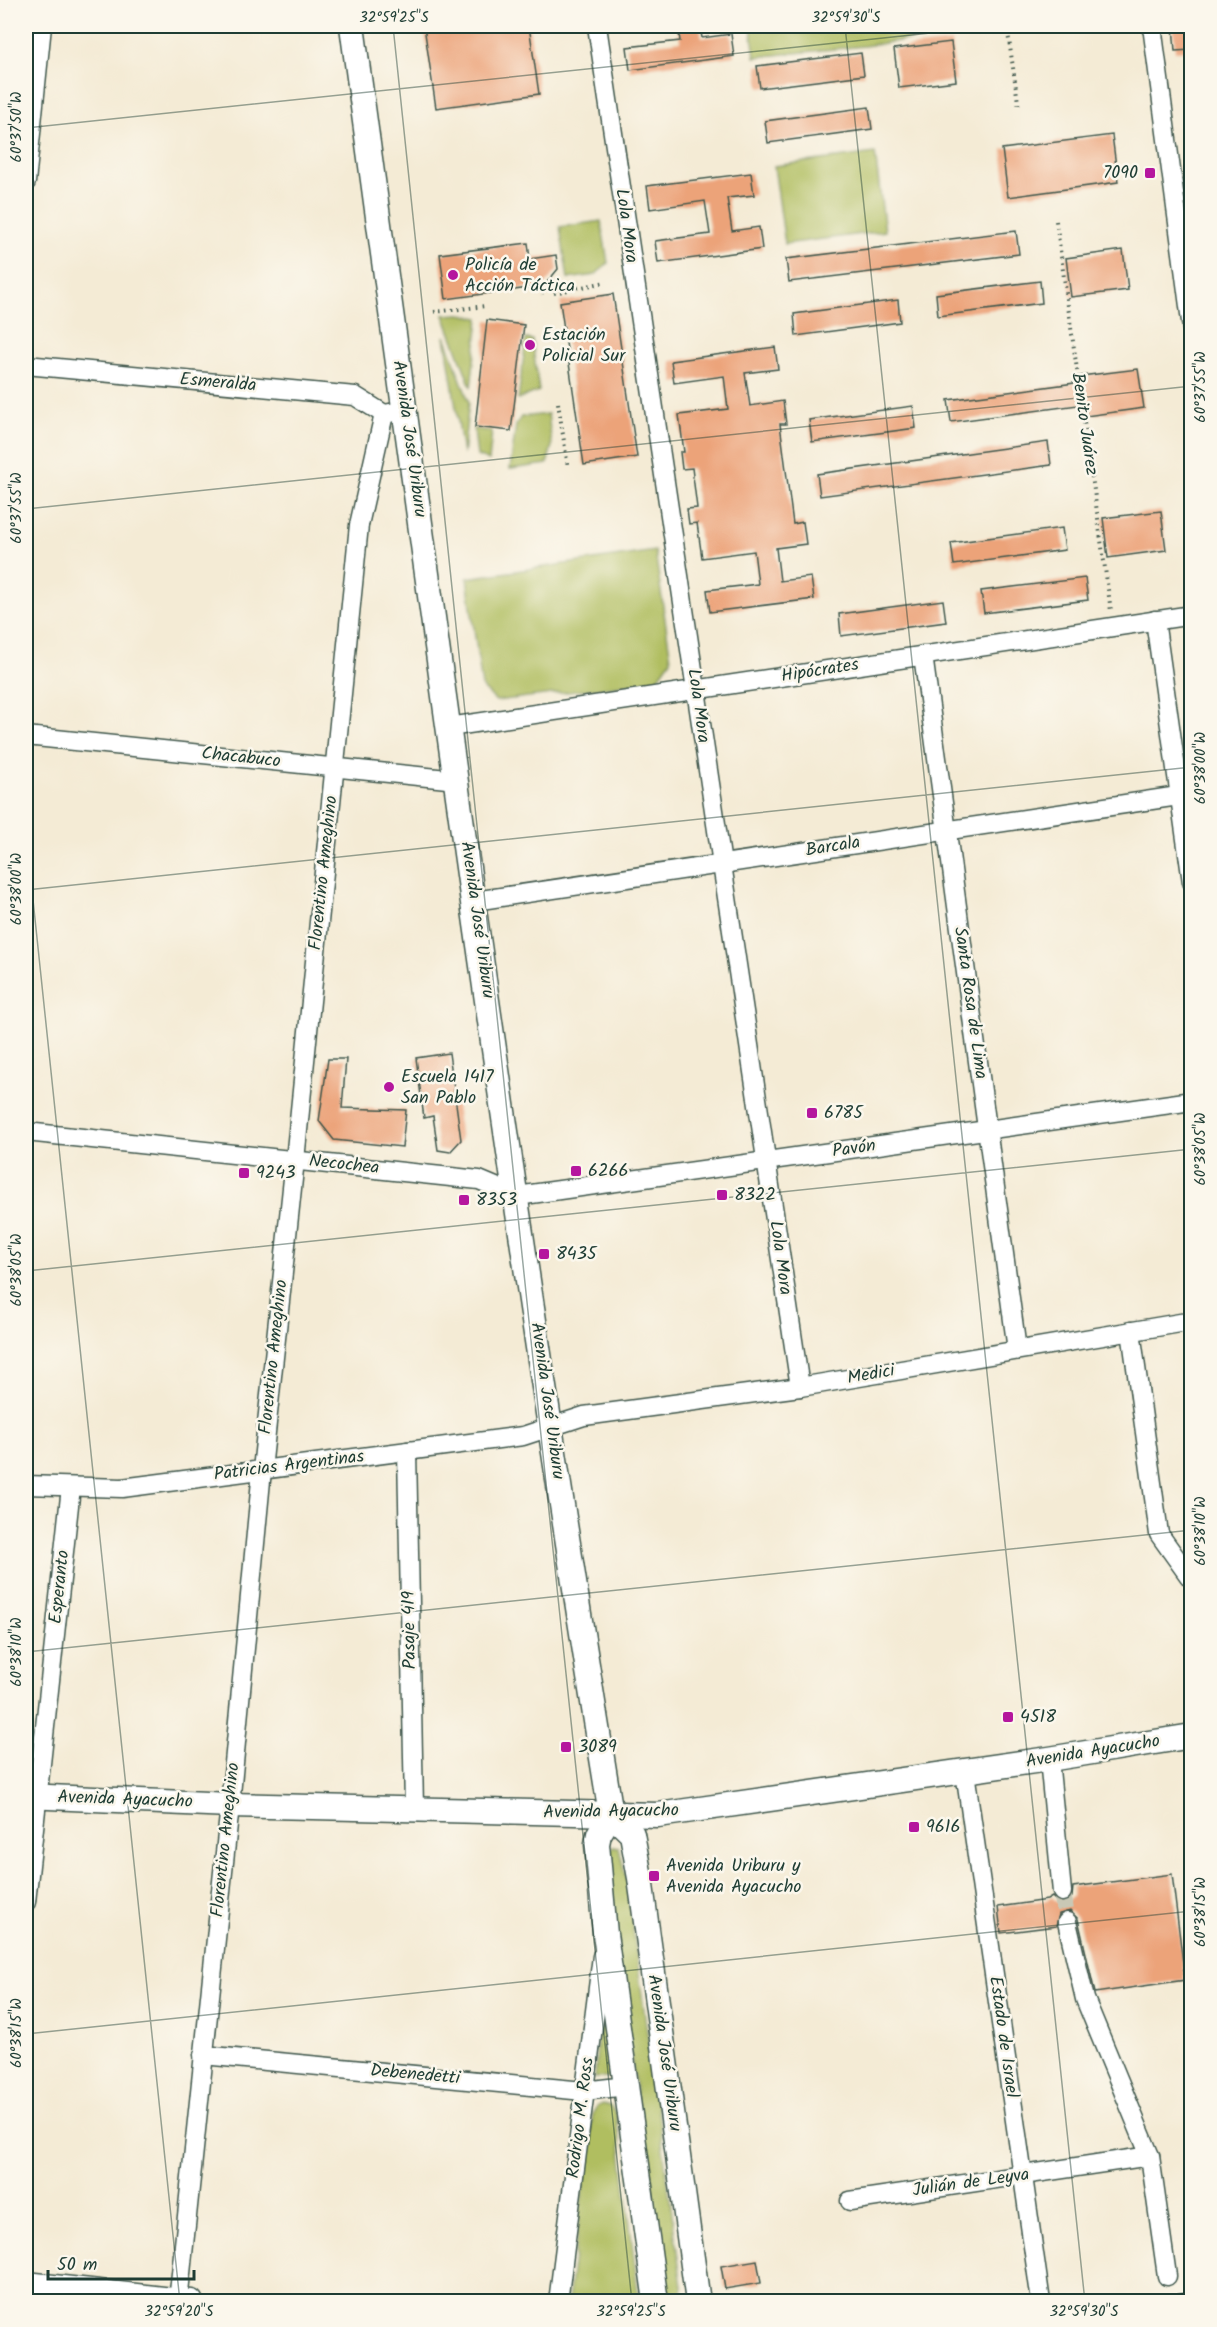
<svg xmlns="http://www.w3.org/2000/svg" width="1217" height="2327" viewBox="0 0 1217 2327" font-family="Kalam,sans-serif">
  <rect width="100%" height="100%" fill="#fbf7ec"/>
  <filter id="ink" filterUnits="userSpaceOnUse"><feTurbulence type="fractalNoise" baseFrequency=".0167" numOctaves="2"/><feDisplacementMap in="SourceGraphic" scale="12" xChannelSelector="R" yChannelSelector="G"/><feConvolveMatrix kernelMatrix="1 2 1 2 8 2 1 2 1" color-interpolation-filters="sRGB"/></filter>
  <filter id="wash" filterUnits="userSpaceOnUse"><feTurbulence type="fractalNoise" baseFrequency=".008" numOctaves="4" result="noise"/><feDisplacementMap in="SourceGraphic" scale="24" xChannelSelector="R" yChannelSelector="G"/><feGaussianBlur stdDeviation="1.35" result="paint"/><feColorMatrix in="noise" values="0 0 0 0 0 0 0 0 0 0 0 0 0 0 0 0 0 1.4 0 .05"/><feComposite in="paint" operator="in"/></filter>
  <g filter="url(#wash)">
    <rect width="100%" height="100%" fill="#f4ebd5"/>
    <g fill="#b0be61" stroke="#687e4a" stroke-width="1.5">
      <path d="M751 26H995V27L864 46 755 57Z"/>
      <path d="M875 153 885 231 785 244 774 166Z"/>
      <path d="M601 221 608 263 595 275 568 279 560 227Z"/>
      <path d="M460 314 479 318 471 387 444 315Z"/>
      <path d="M445 336 469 402 463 454Z"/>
      <path d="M526 339 532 340 539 391 518 399Z"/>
      <path d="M548 414 552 446 547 464 510 469 516 425 521 417Z"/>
      <path d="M474 429 492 431 489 461 477 456Z"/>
      <path d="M655 551 671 660 656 681 496 701 482 687 467 578Z"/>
      <path d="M613 1847 619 1848 626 1878 684 2301H666L615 1946 609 1850Z"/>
      <path d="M603 2024 607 2026 614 2068 610 2077 595 2078 598 2027Z"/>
      <path d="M603 2104 610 2106 617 2115 639 2301H568L593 2113 597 2106Z"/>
    </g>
    <g id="blocks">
      <g fill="#eca379">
        <path d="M424 26H529L539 94 436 108Z"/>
        <path d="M678 26H700L702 38 731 34 734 56 630 70 627 47 680 41Z"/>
        <path d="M1173 26H1191V50L1175 51Z"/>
        <path d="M951 42 956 81 899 88 894 49Z"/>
        <path d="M861 53 864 75 760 88 757 66Z"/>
        <path d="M869 107 872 129 768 143 765 121Z"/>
        <path d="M1112 135 1118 182 1008 197 1002 149Z"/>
        <path d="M751 173 754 195 727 198 732 231 759 227 762 249 658 263 655 241 710 234 705 201 650 209 647 186Z"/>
        <path d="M1016 231 1019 254 789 282 786 259Z"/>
        <path d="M528 243 530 259 556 255 558 269 544 286 446 299 440 254Z"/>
        <path d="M1123 250 1128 290 1071 297 1066 258Z"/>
        <path d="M1040 281 1042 303 938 316 936 294Z"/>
        <path d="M613 294 637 457 584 465 560 302Z"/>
        <path d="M898 300 900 322 796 336 794 314Z"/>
        <path d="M487 320 524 325 511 431 475 427Z"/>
        <path d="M775 347 778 369 745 373 750 406 783 401 786 424H780L793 524 803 522 806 544 776 548 780 581 811 577 814 599 710 612 707 590 758 584 754 551 702 558 697 523 689 524 687 509 697 508 692 468 682 469 680 452H684L679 415 728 409 724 376 674 383 671 361Z"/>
        <path d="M1138 369 1144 408 1086 416 1085 404 951 422 948 400 1082 382 1081 376Z"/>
        <path d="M913 406 916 428 812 442 809 420Z"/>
        <path d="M1048 442 1051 465 820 496 817 474Z"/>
        <path d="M1161 511 1166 550 1108 558 1103 518Z"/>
        <path d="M1062 528 1065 550 954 565 951 543Z"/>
        <path d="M1085 578 1088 600 984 613 981 591Z"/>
        <path d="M943 600 946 622 841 636 839 614Z"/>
        <path d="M449 1053 461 1140 450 1152 438 1150 433 1116 424 1118 416 1058Z"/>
        <path d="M328 1059H346L342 1108 406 1110 402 1147 334 1140 319 1121Z"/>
        <path d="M1172 1874 1185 1980 1095 1993 1078 1919 1070 1911 1059 1914 1056 1926 1001 1933 998 1907 1047 1900 1052 1897 1057 1902 1064 1903 1072 1897 1073 1887Z"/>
        <path d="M757 2260 761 2283 725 2289 721 2266Z"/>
      </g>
    </g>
  </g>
  <g filter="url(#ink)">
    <use href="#blocks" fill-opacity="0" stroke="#3f574c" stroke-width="1.5"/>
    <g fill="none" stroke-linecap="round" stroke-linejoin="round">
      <path stroke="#c9c8b5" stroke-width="18" stroke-dasharray="18 9" stroke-linecap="butt" d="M1062 1892 1067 1922"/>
      <g stroke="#3f574c" stroke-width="21">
        <g id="minor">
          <path d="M597 26 800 1387"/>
          <path d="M1152 26 1192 329"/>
          <path d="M26 182 42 26"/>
          <path d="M26 365 355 396 384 414 395 412"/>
          <path d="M1155 620 1192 882"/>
          <path d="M923 655 1017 1350"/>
          <path d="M449 727 1192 615"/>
          <path d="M26 736 457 780"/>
          <path d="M474 901 1192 794"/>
          <path d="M26 1132 479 1180 517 1196 1192 1101"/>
          <path d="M1131 1331 1159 1534 1189 1576H1192"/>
          <path d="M407 1451 414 1808"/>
          <path d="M26 1485 122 1488 523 1436 584 1416 800 1387 1192 1321"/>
          <path d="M1049 1759 1062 1892"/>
          <path d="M965 1772 1041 2302"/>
          <path d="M26 1902 71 1487"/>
          <path d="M1067 1922 1085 1999 1150 2156 1167 2276"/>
          <path d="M203 2055 584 2091 626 2086"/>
          <path d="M850 2201 1150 2156"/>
          <path d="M178 2302 230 1805 262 1470 295 1160 359 525 384 414"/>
          <path d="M558 2302 602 1956"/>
        </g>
      </g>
      <g stroke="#3f574c" stroke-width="27">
        <g id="major">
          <path d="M352 26C433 622 514 1219 611 1814L599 1834 597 1844 605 1934 656 2302"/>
          <path d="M26 1796 230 1805 658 1815 1049 1759 1192 1736"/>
          <path d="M611 1814 632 1834 640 1878 698 2302"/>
          <path d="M26 2284 191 2302"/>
        </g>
      </g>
      <g stroke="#3f574c" stroke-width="4" stroke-dasharray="1.5 4.5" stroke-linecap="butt">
        <path d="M1007 26 1019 109"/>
        <path d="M1056 221 1111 611"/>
        <path d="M541 289 542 295"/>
        <path d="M554 293 606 282"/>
        <path d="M434 312 486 306"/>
        <path d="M558 403 568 467"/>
      </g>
      <use href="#minor" stroke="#fff" stroke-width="18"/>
      <use href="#major" stroke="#fff" stroke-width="24"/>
    </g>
  </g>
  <path fill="none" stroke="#1f3d34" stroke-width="1.5" stroke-opacity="0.45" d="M393 26 632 2302M845 26 1085 2302M26 128 997 26M26 509 1192 386M26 833 180 2302M26 890 1192 767M26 1271 1192 1149M26 1652 1192 1530M26 2034 1192 1911M1104 2302 1192 2292"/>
  <g fill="#b5179e" stroke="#fbf7ec" stroke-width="2">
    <rect x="1144" y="167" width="12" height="12" rx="3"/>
    <circle cx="453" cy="275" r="6"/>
    <circle cx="530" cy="345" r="6"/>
    <circle cx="389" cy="1087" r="6"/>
    <rect x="806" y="1107" width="12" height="12" rx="3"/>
    <rect x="570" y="1165" width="12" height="12" rx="3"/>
    <rect x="238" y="1167" width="12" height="12" rx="3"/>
    <rect x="716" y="1189" width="12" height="12" rx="3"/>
    <rect x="458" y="1194" width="12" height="12" rx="3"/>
    <rect x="538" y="1248" width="12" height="12" rx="3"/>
    <rect x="1002" y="1711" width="12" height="12" rx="3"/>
    <rect x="560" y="1741" width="12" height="12" rx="3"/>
    <rect x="908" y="1821" width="12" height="12" rx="3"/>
    <rect x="648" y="1870" width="12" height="12" rx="3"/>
  </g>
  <g text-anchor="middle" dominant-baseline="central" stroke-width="5" stroke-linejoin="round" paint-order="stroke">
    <g font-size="18" fill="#1f3d34" stroke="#fbf7ec" text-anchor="start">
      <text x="1138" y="173" text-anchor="end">7090</text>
      <text x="465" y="265">Policía de<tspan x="465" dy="21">Acción Táctica</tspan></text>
      <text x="542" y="335">Estación<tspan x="542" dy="21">Policial Sur</tspan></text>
      <text x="401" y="1077">Escuela 1417<tspan x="401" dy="21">San Pablo</tspan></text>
      <text x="824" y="1113">6785</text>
      <text x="588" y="1171">6266</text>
      <text x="256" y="1173">9243</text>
      <text x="734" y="1195">8322</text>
      <text x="476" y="1200">8353</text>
      <text x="556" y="1254">8435</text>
      <text x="1020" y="1717">4518</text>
      <text x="578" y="1747">3089</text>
      <text x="926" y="1827">9616</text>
      <text x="666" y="1866">Avenida Uriburu y<tspan x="666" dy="21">Avenida Ayacucho</tspan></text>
    </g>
    <g font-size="18" fill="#1f3d34" stroke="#fbf7ec">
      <text transform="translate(626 226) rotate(82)">Lola Mora</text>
      <text transform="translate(218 383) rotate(5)">Esmeralda</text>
      <text transform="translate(1084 424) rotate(82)">Benito Juárez</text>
      <text transform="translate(409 439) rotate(82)">Avenida José Uriburu</text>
      <text transform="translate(820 671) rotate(-9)">Hipócrates</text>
      <text transform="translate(698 706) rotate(82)">Lola Mora</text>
      <text transform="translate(241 758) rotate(6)">Chacabuco</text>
      <text transform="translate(833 847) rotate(-9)">Barcala</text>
      <text transform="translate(324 873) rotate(-84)">Florentino Ameghino</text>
      <text transform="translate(477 920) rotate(82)">Avenida José Uriburu</text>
      <text transform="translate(970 1003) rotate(82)">Santa Rosa de Lima</text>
      <text transform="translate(854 1149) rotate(-8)">Pavón</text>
      <text transform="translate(344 1165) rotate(6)">Necochea</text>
      <text transform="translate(780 1258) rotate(82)">Lola Mora</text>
      <text transform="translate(274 1357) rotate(-84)">Florentino Ameghino</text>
      <text transform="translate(871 1375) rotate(-10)">Medici</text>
      <text transform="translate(547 1401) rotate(82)">Avenida José Uriburu</text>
      <text transform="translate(289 1466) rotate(-7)">Patricias Argentinas</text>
      <text transform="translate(60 1587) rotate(-84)">Esperanto</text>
      <text transform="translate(410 1630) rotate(-91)">Pasaje 419</text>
      <text transform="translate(1093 1752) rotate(-9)">Avenida Ayacucho</text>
      <text transform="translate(125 1800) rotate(2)">Avenida Ayacucho</text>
      <text transform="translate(611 1812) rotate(-1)">Avenida Ayacucho</text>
      <text transform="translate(226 1840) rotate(-84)">Florentino Ameghino</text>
      <text transform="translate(1003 2037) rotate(82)">Estado de Israel</text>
      <text transform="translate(664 2053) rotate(82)">Avenida José Uriburu</text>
      <text transform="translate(415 2075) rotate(5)">Debenedetti</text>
      <text transform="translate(581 2118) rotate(-83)">Rodrigo M. Ross</text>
      <text transform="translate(971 2183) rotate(-8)">Julián de Leyva</text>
    </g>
  </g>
  <rect width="1217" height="2327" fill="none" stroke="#fbf7ec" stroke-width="66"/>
  <path d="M48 2270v9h146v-9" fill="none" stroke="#1f3d34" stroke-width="3"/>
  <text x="57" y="2270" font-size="18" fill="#1f3d34" stroke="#fbf7ec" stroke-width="4.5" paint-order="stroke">50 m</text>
  <rect x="33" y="33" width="1151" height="2261" fill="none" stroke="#1f3d34" stroke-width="2"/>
  <g font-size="15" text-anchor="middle" fill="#1f3d34">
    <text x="394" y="22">32°59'25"S</text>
    <text x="846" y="22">32°59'30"S</text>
    <text transform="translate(16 127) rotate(-90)" y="5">60°37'50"W</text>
    <text transform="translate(1200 387) rotate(-90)" y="5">60°37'55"W</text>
    <text transform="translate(16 508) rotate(-90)" y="5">60°37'55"W</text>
    <text transform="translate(1200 768) rotate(-90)" y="5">60°38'00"W</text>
    <text transform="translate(16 889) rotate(-90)" y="5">60°38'00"W</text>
    <text transform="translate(1200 1149) rotate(-90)" y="5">60°38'05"W</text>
    <text transform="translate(16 1270) rotate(-90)" y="5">60°38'05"W</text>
    <text transform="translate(1200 1531) rotate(-90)" y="5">60°38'10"W</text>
    <text transform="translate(16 1652) rotate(-90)" y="5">60°38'10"W</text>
    <text transform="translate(1200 1912) rotate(-90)" y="5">60°38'15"W</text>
    <text transform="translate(16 2033) rotate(-90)" y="5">60°38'15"W</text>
    <text x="179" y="2316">32°59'20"S</text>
    <text x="631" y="2316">32°59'25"S</text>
    <text x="1084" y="2316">32°59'30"S</text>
  </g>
</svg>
